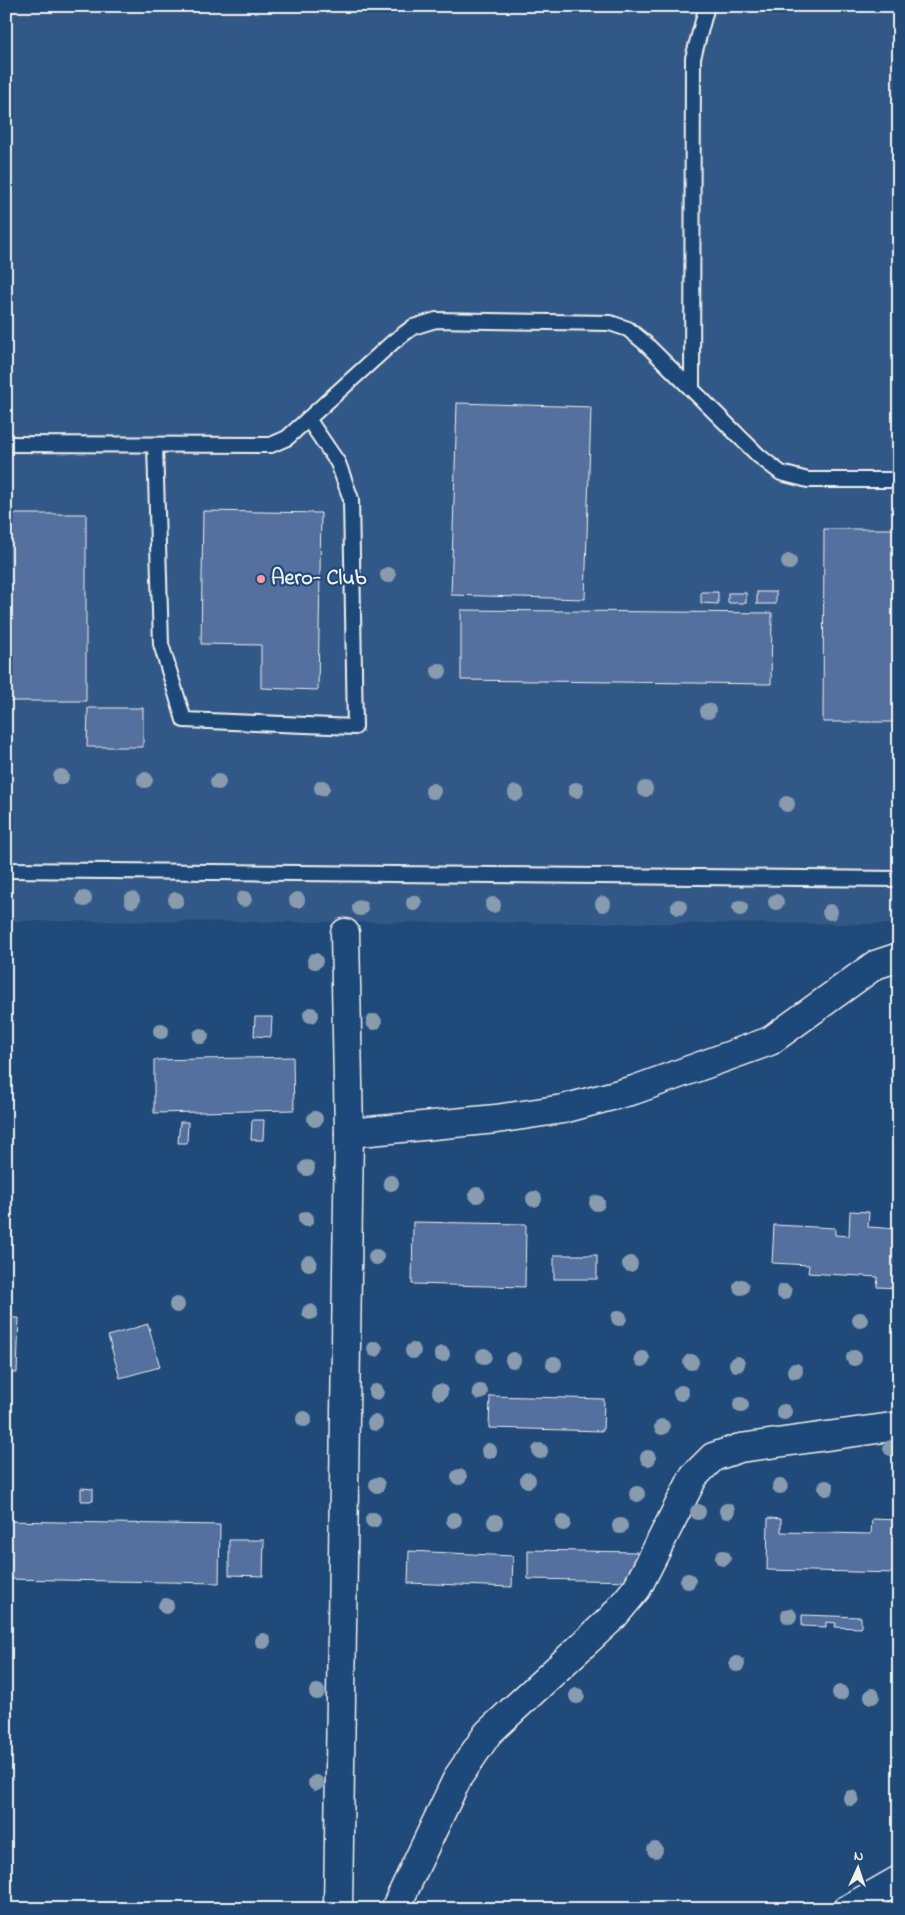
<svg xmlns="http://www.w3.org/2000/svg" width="905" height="1915" viewBox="0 0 905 1915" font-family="'Indie Flower',sans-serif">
  <rect width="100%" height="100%" fill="#1f4a7a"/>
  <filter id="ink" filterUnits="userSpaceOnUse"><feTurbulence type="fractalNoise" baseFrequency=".02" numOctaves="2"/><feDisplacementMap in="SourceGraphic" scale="10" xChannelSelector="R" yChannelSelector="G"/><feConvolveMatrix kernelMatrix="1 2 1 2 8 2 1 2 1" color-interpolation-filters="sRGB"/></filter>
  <g filter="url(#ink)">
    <path fill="#335887" d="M6 6H899V924L6 921Z"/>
    <g fill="#536f9f" stroke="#f4f1e8">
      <path d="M457 403 591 407 585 599 451 595Z"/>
      <path d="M203 511 321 513 318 690 261 688V645L201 644Z"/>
      <rect x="6" y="514" width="80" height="187"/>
      <path d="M824 529H899V722H823Z"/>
      <path d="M701 592H718V604L701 603Z"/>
      <rect x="757" y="592" width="19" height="12"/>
      <rect x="728" y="593" width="18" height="10"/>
      <path d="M461 610 772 613 771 684 461 680Z"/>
      <path d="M88 708H143V747H87Z"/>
      <path d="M255 1017H272L271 1037 254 1036Z"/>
      <path d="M293 1057 294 1110 154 1113V1060Z"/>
      <path d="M252 1120H264L263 1140H251Z"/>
      <path d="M180 1122H188L187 1143H178Z"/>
      <path d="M850 1211 869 1212 868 1227 899 1229V1288L877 1287 878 1277 808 1273 809 1265 772 1263 774 1225 835 1228V1235L849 1236Z"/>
      <path d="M413 1222 526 1224 525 1287 412 1284Z"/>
      <rect x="554" y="1255" width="43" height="24"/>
      <path d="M6 1318H19L17 1373H6Z"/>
      <path d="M148 1324 160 1367 120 1378 108 1336Z"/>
      <path d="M490 1396 604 1399 603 1431 489 1428Z"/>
      <path d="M81 1488 93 1489V1501H81Z"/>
      <path d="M768 1518 781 1519V1532L871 1534 872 1519 899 1520V1573L767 1570Z"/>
      <path d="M6 1521 220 1525 219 1583 6 1579Z"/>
      <path d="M229 1540H264L263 1576 229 1575Z"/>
      <path d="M528 1550 637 1552 636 1581 528 1579Z"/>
      <path d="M409 1551 513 1556 512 1587 408 1583Z"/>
      <path d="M802 1615 861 1617V1628L835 1627 836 1623 826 1622V1627L802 1626Z"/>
    </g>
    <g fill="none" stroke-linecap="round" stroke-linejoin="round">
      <g stroke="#f4f1e8" stroke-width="18">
        <g id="service">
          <path d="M692 389 693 58 707 6"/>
          <path d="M6 444 271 445 287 438 393 342 413 327 436 320 610 323 628 329 644 342 759 456 781 473 808 480H899"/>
          <path d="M155 445 161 644 184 720 355 727 351 499 338 463 308 419"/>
          <path d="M6 870 899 879"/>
        </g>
      </g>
      <g stroke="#f4f1e8" stroke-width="31">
        <g id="minor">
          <path d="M349 1133 496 1119 563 1109 634 1090 770 1041 875 965 899 957"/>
          <path d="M338 1909 349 1133 345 933"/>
          <path d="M395 1909 458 1777 488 1733 613 1617 637 1588 694 1476 713 1457 740 1448 899 1426"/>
          <path d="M848 1909 899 1880"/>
        </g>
      </g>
      <use href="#service" stroke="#1f4a7a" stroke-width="14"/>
      <use href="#minor" stroke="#1f4a7a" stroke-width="28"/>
    </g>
    <g fill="#889cae">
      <circle cx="789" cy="562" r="8"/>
      <circle cx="388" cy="575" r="8"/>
      <circle cx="439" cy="671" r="8"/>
      <circle cx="708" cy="711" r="8"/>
      <circle cx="61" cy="777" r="8"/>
      <circle cx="145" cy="780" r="8"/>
      <circle cx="218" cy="782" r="8"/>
      <circle cx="322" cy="788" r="8"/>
      <circle cx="645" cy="789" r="8"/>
      <circle cx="576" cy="790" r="8"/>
      <circle cx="433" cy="791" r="8"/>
      <circle cx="516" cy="793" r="8"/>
      <circle cx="787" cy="804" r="8"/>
      <circle cx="84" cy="899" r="8"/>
      <circle cx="244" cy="899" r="8"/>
      <circle cx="132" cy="900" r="8"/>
      <circle cx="176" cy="900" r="8"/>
      <circle cx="297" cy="900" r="8"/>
      <circle cx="776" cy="902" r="8"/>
      <circle cx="414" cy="903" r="8"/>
      <circle cx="603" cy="904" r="8"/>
      <circle cx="493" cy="905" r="8"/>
      <circle cx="679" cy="907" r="8"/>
      <circle cx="360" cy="908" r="8"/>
      <circle cx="740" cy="908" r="8"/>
      <circle cx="830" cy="912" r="8"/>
      <circle cx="315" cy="961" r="8"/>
      <circle cx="311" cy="1015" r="8"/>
      <circle cx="374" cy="1022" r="8"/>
      <circle cx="161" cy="1031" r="8"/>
      <circle cx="201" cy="1036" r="8"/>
      <circle cx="315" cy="1119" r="8"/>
      <circle cx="307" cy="1168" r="8"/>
      <circle cx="391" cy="1183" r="8"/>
      <circle cx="477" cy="1195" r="8"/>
      <circle cx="534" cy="1199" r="8"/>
      <circle cx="597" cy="1203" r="8"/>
      <circle cx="306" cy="1219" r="8"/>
      <circle cx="376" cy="1257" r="8"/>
      <circle cx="309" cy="1263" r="8"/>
      <circle cx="630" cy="1264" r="8"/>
      <circle cx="741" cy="1287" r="8"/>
      <circle cx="784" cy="1292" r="8"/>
      <circle cx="177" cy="1305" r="8"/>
      <circle cx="310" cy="1312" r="8"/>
      <circle cx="619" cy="1318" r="8"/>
      <circle cx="860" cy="1320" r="8"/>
      <circle cx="375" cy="1349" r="8"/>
      <circle cx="413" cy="1351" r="8"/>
      <circle cx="442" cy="1354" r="8"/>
      <circle cx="484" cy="1356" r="8"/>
      <circle cx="854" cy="1358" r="8"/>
      <circle cx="642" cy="1359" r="8"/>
      <circle cx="513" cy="1360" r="8"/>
      <circle cx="691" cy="1362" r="8"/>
      <circle cx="554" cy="1364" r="8"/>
      <circle cx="737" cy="1364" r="8"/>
      <circle cx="795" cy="1371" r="8"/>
      <circle cx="376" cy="1392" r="8"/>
      <circle cx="440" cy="1392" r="8"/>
      <circle cx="480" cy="1392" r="8"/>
      <circle cx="681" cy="1393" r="8"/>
      <circle cx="741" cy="1405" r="8"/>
      <circle cx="784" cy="1412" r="8"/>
      <circle cx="304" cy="1419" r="8"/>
      <circle cx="375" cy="1423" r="8"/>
      <circle cx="662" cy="1427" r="8"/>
      <circle cx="891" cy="1448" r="8"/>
      <circle cx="489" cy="1451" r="8"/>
      <circle cx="540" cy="1451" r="8"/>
      <circle cx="648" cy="1458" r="8"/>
      <circle cx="459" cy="1477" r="8"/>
      <circle cx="528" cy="1480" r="8"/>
      <circle cx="377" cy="1485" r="8"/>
      <circle cx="780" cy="1486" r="8"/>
      <circle cx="826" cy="1488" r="8"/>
      <circle cx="637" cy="1494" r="8"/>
      <circle cx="727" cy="1511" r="8"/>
      <circle cx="698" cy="1512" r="8"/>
      <circle cx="373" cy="1520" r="8"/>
      <circle cx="454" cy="1520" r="8"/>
      <circle cx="495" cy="1522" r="8"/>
      <circle cx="563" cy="1523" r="8"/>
      <circle cx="620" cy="1526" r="8"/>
      <circle cx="723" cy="1558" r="8"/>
      <circle cx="688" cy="1581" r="8"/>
      <circle cx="166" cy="1606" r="8"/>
      <circle cx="789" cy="1616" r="8"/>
      <circle cx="263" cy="1641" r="8"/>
      <circle cx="737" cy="1664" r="8"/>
      <circle cx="317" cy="1692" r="8"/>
      <circle cx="840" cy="1693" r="8"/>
      <circle cx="577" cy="1696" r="8"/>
      <circle cx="872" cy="1696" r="8"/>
      <circle cx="316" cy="1783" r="8"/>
      <circle cx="851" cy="1798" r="8"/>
      <circle cx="655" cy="1850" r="8"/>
    </g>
  </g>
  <circle fill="#ff9aa2" stroke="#1f4a7a" stroke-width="2" cx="261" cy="579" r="5"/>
  <g text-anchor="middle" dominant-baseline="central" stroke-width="4.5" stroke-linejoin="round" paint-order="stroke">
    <g font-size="22" font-weight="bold" fill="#f4f1e8" stroke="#1f4a7a" text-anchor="start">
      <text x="271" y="579">Aero- Club</text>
    </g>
  </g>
  <rect width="905" height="1915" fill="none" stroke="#1f4a7a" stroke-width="25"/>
  <rect x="12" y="12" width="880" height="1890" fill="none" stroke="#f4f1e8" stroke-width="2" filter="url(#ink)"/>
  <g transform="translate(858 1868) rotate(3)" stroke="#1f4a7a" stroke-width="4" paint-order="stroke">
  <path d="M0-4L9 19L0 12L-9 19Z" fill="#f4f1e8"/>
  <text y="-8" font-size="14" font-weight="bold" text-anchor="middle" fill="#f4f1e8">N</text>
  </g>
</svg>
